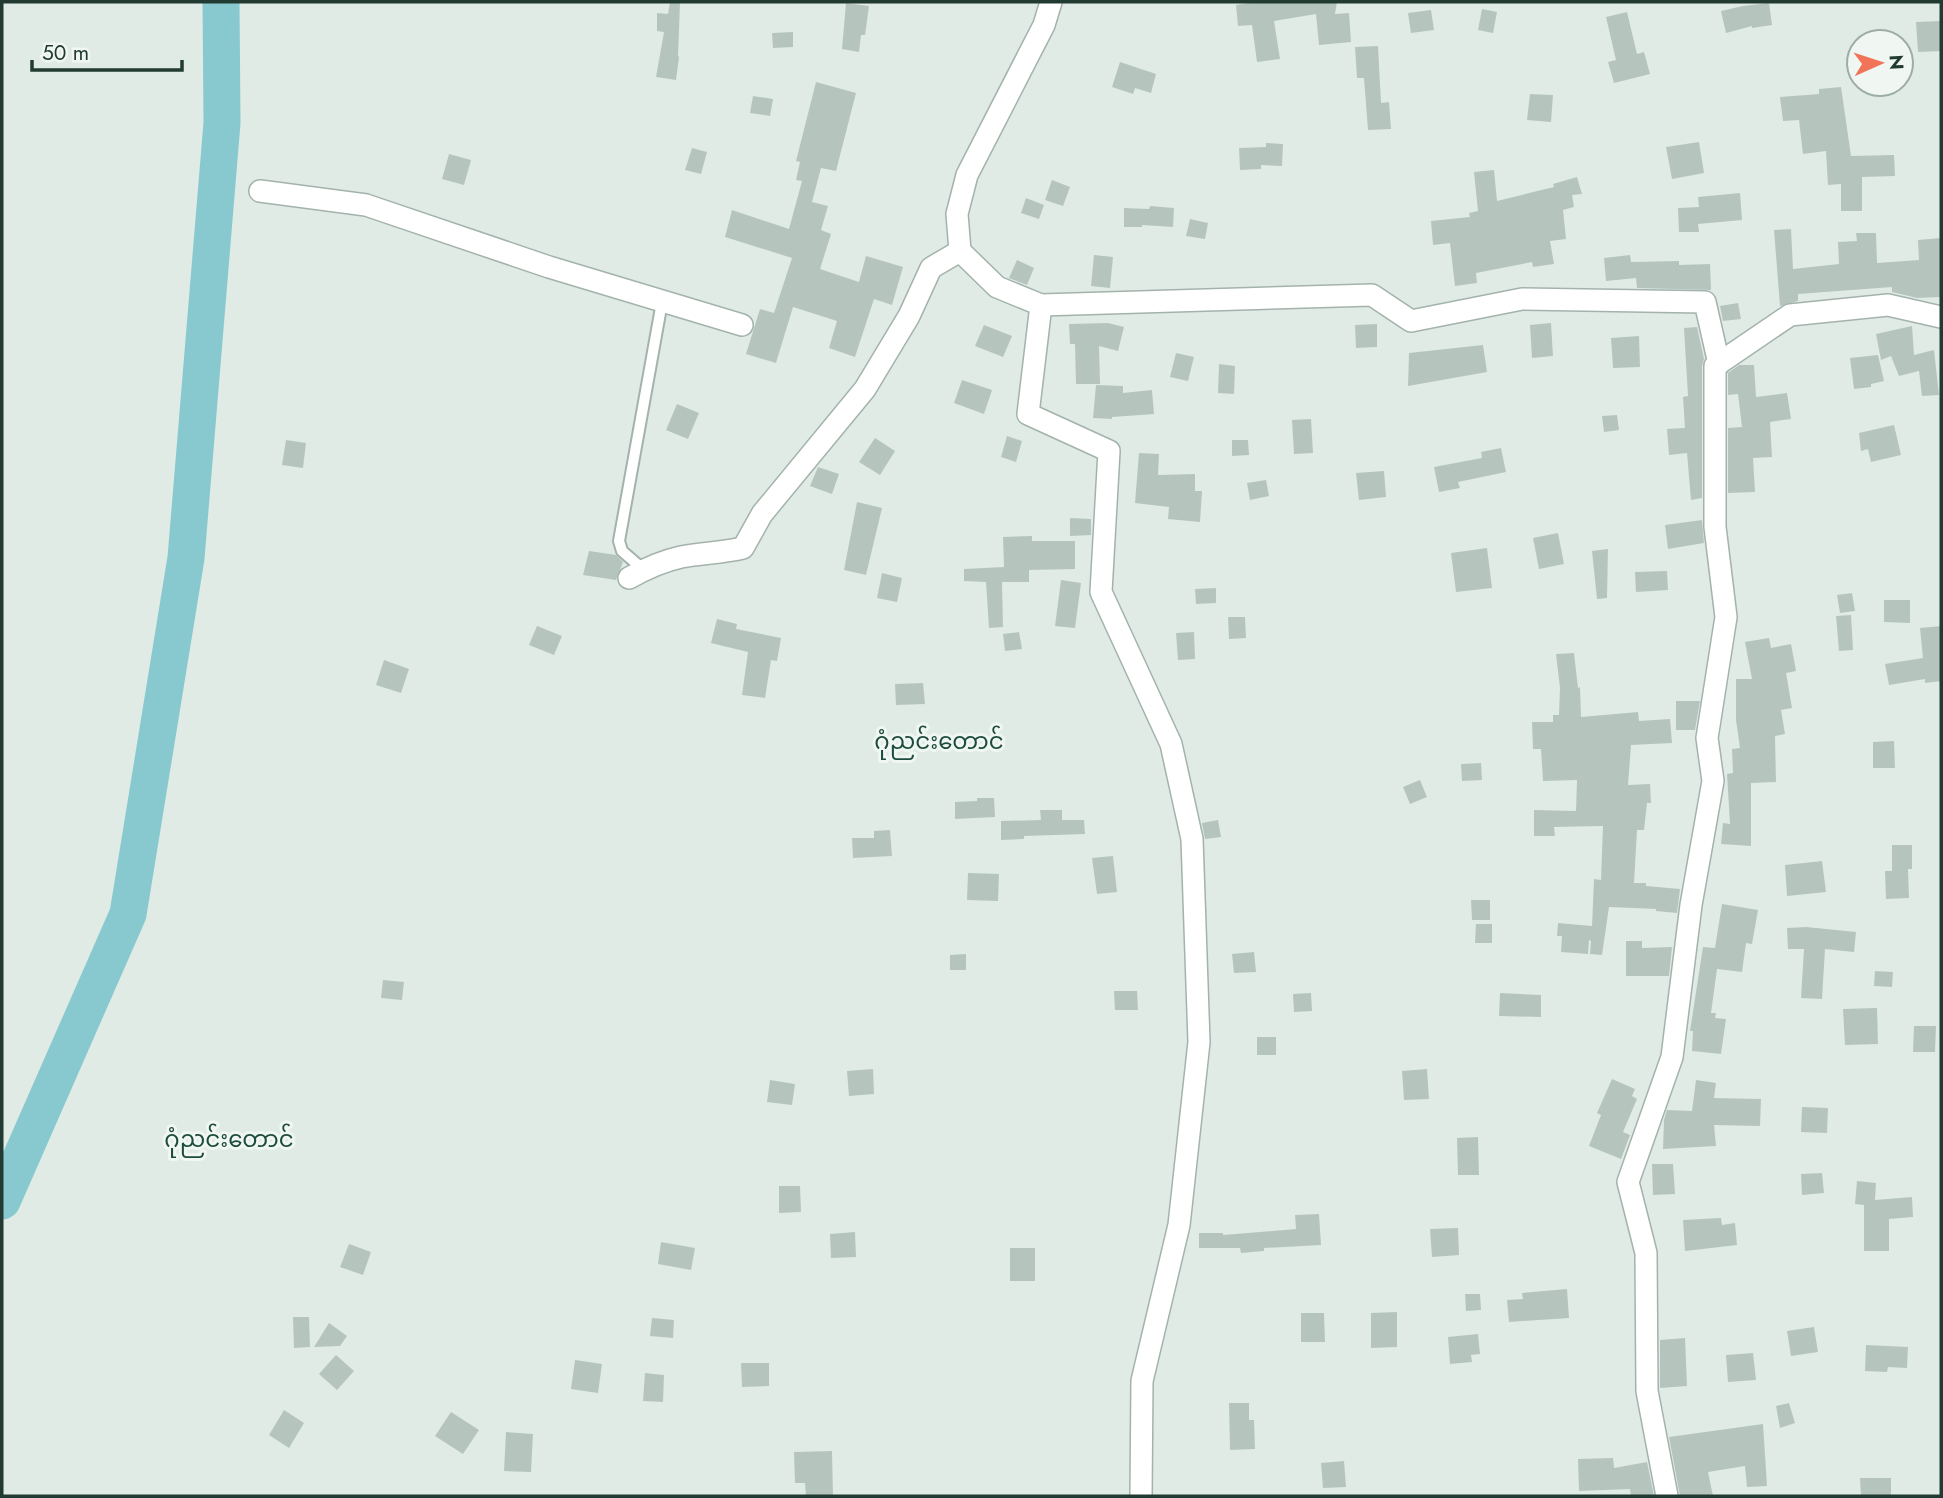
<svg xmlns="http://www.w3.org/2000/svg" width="1943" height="1498" viewBox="0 0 1943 1498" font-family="Jost,'Noto Sans Myanmar',sans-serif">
  <rect width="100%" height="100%" fill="#e0ebe5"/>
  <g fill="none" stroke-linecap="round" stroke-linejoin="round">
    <path stroke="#88c9d0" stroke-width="37" d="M2 1201 128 914 186 558 222 123 221 2"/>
  </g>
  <g fill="#b5c5be">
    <path d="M670 2 680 3 678 56 679 57 676 80 656 77 664 32 657 31V13L668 14Z"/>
    <path d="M1257 2H1337L1335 14 1349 13 1351 42 1319 45 1316 14 1274 21 1280 59 1257 62 1252 25 1238 26 1236 5Z"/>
    <path d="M846 3 869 6 865 35H861L859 52 842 49Z"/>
    <path d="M1769 3 1772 25 1752 28V26L1726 33 1721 11 1743 6Z"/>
    <path d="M1482 9 1497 12 1493 33 1478 30Z"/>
    <path d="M1431 10 1434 30 1411 33 1408 13Z"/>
    <path d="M1627 12 1637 54 1644 52 1650 74 1614 83 1608 62 1616 60 1606 17Z"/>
    <path d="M1941 21V51L1918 52 1916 22Z"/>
    <path d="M793 32V47L773 48 772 33Z"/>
    <path d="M1378 46 1381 103 1389 102 1391 129 1368 130 1364 78H1357L1355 47Z"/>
    <path d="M1120 62 1156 74 1151 93 1135 88 1133 94 1112 87Z"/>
    <path d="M816 82 856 93 836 171 821 168 812 202 828 206 821 230 831 234 820 269 859 282 866 256 903 267 892 305 874 299 855 357 829 348 837 321 793 307 776 363 746 354 760 309 774 313 792 258 725 237 732 210 789 229 802 181 796 180 800 162 796 161Z"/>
    <path d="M1841 87 1851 156 1894 155 1895 176 1862 177V211H1841V184L1828 185 1826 151 1803 154 1799 120 1783 121 1780 97 1819 94V89Z"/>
    <path d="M1530 94 1553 95 1551 122 1527 120Z"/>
    <path d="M753 96 773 99 770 116 750 113Z"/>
    <path d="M1699 142 1704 173 1672 179 1666 147Z"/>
    <path d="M1266 143 1283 144 1282 166 1261 165V169L1240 170 1239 148 1266 147Z"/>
    <path d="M692 148 707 152 701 174 685 170Z"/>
    <path d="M449 154 471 160 464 185 442 179Z"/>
    <path d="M1494 170 1497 201 1554 187 1553 184 1577 177 1582 194 1572 195 1574 207 1563 210 1566 239 1550 241 1554 264 1533 267 1532 262 1476 273 1477 283 1455 286 1450 243 1433 245 1431 221 1470 217 1469 213 1478 211 1474 172Z"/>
    <path d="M1052 180 1070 187 1063 206 1045 200Z"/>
    <path d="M1740 193 1742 220 1698 224 1699 232H1679L1678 208 1699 207 1698 197Z"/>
    <path d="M1026 198 1044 205 1039 219 1021 213Z"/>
    <path d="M1150 206 1174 208 1173 227 1142 225V227H1124V208L1149 209Z"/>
    <path d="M1190 219 1208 223 1205 239 1186 236Z"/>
    <path d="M1791 229 1793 269 1839 264 1838 242 1857 241 1856 233H1876L1877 263 1919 260 1918 240 1941 238V297L1917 298 1892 292V287L1798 294V301L1780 306 1774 230Z"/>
    <path d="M1094 255 1113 257 1110 288 1091 286Z"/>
    <path d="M1630 255 1631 262 1679 261V265L1710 264 1711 290 1637 288 1636 278 1606 281 1604 258Z"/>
    <path d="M1017 260 1034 268 1027 285 1009 278Z"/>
    <path d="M1738 303 1741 319 1723 321 1720 306Z"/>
    <path d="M1108 323 1124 327 1118 351 1099 346 1100 384H1076L1075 344H1070L1069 324Z"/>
    <path d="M1551 323 1553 356 1532 358 1530 325Z"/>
    <path d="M1377 324V347L1356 348 1355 325Z"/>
    <path d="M984 325 1012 336 1003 357 975 346Z"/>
    <path d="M1912 326 1914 355 1934 350 1939 395 1922 396 1919 371 1899 376 1891 356 1881 360 1876 334Z"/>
    <path d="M1697 327 1704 359 1702 366V498L1691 500 1687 453 1669 455 1667 429 1685 428 1683 397 1688 396 1684 328Z"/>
    <path d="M1639 336 1640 367 1613 368 1611 338Z"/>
    <path d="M1483 345 1487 372 1408 386 1409 353Z"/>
    <path d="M1176 353 1194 357 1188 381 1170 377Z"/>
    <path d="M1878 355 1884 381 1871 384V387L1854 389 1850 358Z"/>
    <path d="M1219 364 1235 366 1234 394 1218 393Z"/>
    <path d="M1739 365H1754L1756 397 1787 393 1791 419 1770 422 1772 457 1753 458 1755 492 1728 493V428L1742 427 1738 394 1728 395V373Z"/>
    <path d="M962 380 992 390 984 414 954 403Z"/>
    <path d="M1096 385 1123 386V393L1152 390 1154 414 1112 417V419L1093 418Z"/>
    <path d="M677 404 699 413 688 439 666 430Z"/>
    <path d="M1617 415 1619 430 1604 432 1602 416Z"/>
    <path d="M1311 419 1313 453 1294 454 1292 420Z"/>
    <path d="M1894 425 1901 455 1871 462 1868 449 1861 451 1859 433Z"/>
    <path d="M1007 436 1022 441 1016 462 1001 457Z"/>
    <path d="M875 438 895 451 880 475 859 462Z"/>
    <path d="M286 440 306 443 303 468 282 465Z"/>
    <path d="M1232 440H1248L1249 455 1232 456Z"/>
    <path d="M1501 448 1506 472 1458 482 1460 488 1439 492 1434 467 1482 458 1481 452Z"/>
    <path d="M1139 453 1159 454 1158 475 1195 474V491H1202L1200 522 1168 519 1169 507 1135 503Z"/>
    <path d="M818 467 839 474 832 494 810 486Z"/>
    <path d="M1384 471 1386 497 1359 500 1356 473Z"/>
    <path d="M1266 480 1269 496 1250 500 1247 483Z"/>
    <path d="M857 502 882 508 866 575 844 570Z"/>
    <path d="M1070 518 1091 519V535L1070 536Z"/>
    <path d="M1702 520 1704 543 1668 549 1665 525Z"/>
    <path d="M1558 533 1564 564 1539 569 1533 538Z"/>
    <path d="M1032 536V541H1075V569L1029 570V582H1002L1003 627 989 628 986 582 964 581V569L1004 567 1003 537Z"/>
    <path d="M1487 548 1492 588 1456 592 1451 553Z"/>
    <path d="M1608 549 1607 598 1597 599 1592 551Z"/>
    <path d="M589 551 616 555 623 562 616 580 583 575Z"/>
    <path d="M1667 571 1668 590 1636 592 1635 572Z"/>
    <path d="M882 573 902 578 897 602 877 598Z"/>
    <path d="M1061 580 1081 583 1075 628 1055 626Z"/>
    <path d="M1216 588V603L1196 604 1195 589Z"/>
    <path d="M1852 593 1855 611 1840 613 1837 595Z"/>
    <path d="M1884 600H1910V623L1884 622Z"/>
    <path d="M1851 615 1853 650 1839 651 1836 616Z"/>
    <path d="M1228 617H1245L1246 638 1229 639Z"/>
    <path d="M717 619 737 624 736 629 781 638 777 661 771 660 765 698 742 695 748 652 711 643Z"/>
    <path d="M537 626 562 636 554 655 529 645Z"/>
    <path d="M1941 626V681L1925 683V679L1889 685 1885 664 1923 658 1920 628Z"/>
    <path d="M1019 632 1022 649 1005 651 1003 634Z"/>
    <path d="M1194 632 1195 659 1178 660 1176 633Z"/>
    <path d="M1769 638 1771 648 1791 644 1796 671 1786 673 1792 708 1781 710 1785 734 1775 736 1776 782 1751 783V846L1721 844 1723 823 1730 824 1727 774 1733 773 1732 749 1740 748 1736 720V679H1752L1745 642Z"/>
    <path d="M1574 653 1578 688 1580 687 1581 717 1638 712 1639 721 1670 719 1672 743 1631 745 1628 785 1650 784 1651 803H1647L1644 830H1637L1634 883H1646V886L1680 889 1677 913 1656 911V909L1609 907 1602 955 1590 954 1591 941 1589 940 1588 954 1561 952 1562 936H1557L1558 923 1592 926 1594 879 1601 880 1603 826 1554 827 1555 836H1534V810L1576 811 1577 780 1543 781 1541 749H1533L1532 722H1553V715H1559L1560 688 1556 654Z"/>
    <path d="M384 660 409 669 401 693 376 685Z"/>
    <path d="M923 683 925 704 896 705 895 684Z"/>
    <path d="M1676 701H1700L1695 730H1676Z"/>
    <path d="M1894 741 1895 768H1873V742Z"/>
    <path d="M1481 763 1482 780 1462 781 1461 764Z"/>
    <path d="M1420 780 1427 797 1410 804 1403 787Z"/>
    <path d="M977 798H994L995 817 955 819V802L977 801Z"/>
    <path d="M1040 810H1062V820H1084L1085 834 1024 836V839L1001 840V821L1041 820Z"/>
    <path d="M1218 820 1221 837 1205 839 1202 823Z"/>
    <path d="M890 830 892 856 853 858 852 838H874V831Z"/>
    <path d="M1892 845H1912V869H1908L1909 898 1886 899 1885 871H1892Z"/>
    <path d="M1113 856 1117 892 1097 894 1092 858Z"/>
    <path d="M1822 861 1826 892 1787 896 1785 865Z"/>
    <path d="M968 873 999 874 998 901 967 900Z"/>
    <path d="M1471 900H1490V920H1472Z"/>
    <path d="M1722 904 1758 910 1752 944 1746 943 1742 972 1717 969 1711 1013H1716L1715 1018 1726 1019 1721 1054 1692 1051 1693 1031H1690L1703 947 1715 948Z"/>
    <path d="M1476 924H1492V943H1475Z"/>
    <path d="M1806 927 1856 932 1854 952 1825 949 1822 999 1801 998 1804 949H1788L1787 928Z"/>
    <path d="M1626 941H1642V948L1672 947 1669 976H1626Z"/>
    <path d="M1254 952 1256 972 1234 973 1232 954Z"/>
    <path d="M966 954V970H950V955Z"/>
    <path d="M1875 971 1893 972 1892 987 1874 986Z"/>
    <path d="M383 980 404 982 402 1000 381 998Z"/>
    <path d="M1114 991H1137L1138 1010H1115Z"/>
    <path d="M1311 993 1312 1011 1294 1012 1293 994Z"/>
    <path d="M1500 993 1541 995V1017L1499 1016Z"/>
    <path d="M1877 1008 1878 1044 1845 1045 1843 1009Z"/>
    <path d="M1914 1026H1936L1935 1052H1913Z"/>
    <rect x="1257" y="1037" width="19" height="18"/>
    <path d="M873 1069 874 1094 849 1096 847 1071Z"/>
    <path d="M1427 1069 1429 1099 1404 1100 1402 1071Z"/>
    <path d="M1612 1079 1635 1089 1632 1096 1637 1099 1623 1132 1630 1135 1621 1159 1589 1146 1601 1115 1597 1113Z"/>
    <path d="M770 1080 795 1084 792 1105 767 1102Z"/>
    <path d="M1696 1080 1716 1083 1714 1098 1761 1099 1760 1126 1714 1125 1716 1146 1663 1149 1664 1120 1667 1110 1692 1111Z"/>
    <path d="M1802 1107 1828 1108 1827 1133 1801 1132Z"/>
    <path d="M1478 1137 1479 1175H1458L1457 1138Z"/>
    <path d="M1652 1164H1673L1675 1194 1653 1195Z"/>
    <path d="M1822 1173 1824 1193 1802 1195 1801 1174Z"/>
    <path d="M1857 1181 1876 1183 1875 1200 1912 1197 1913 1217 1889 1219V1251H1864V1205L1855 1204Z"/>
    <path d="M779 1186H800L801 1212 779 1213Z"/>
    <path d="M1319 1214 1321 1245 1264 1248V1251L1241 1253 1240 1248H1199V1233H1223V1235L1296 1229 1295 1215Z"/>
    <path d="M1721 1218 1722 1225 1735 1223 1737 1245 1685 1251 1683 1220Z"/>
    <path d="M1458 1228 1459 1255 1432 1257 1430 1229Z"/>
    <path d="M855 1232 856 1257 831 1258 830 1234Z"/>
    <path d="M661 1242 695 1248 691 1270 658 1264Z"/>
    <path d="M349 1244 371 1252 363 1275 340 1267Z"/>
    <rect x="1010" y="1248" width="25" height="33"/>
    <path d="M1567 1289 1569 1318 1509 1322 1507 1300 1523 1299 1522 1293Z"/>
    <path d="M1465 1294H1480L1481 1310 1466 1311Z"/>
    <path d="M1397 1312V1347L1371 1348V1313Z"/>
    <path d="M1301 1313H1324L1325 1342H1301Z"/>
    <path d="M293 1317H309L310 1347 294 1348Z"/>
    <path d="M652 1318 674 1320 673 1338 650 1336Z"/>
    <path d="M329 1323 347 1336 340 1346 314 1347Z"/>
    <path d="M1814 1327 1818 1352 1791 1356 1787 1331Z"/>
    <path d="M1478 1334 1480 1354 1471 1355 1472 1362 1450 1364 1448 1337Z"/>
    <path d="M1685 1338 1687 1386 1660 1388V1340Z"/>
    <path d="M1866 1345 1908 1347 1907 1368 1888 1367 1887 1372 1865 1371Z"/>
    <path d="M1753 1353 1756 1380 1728 1382 1726 1355Z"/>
    <path d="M336 1355 354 1371 337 1390 319 1374Z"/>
    <path d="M575 1360 602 1364 598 1393 571 1389Z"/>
    <path d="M741 1363H769V1386L742 1387Z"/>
    <path d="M645 1373 664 1375 663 1402 643 1401Z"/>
    <path d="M1229 1403H1249V1420H1254L1255 1449 1230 1450Z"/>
    <path d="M1789 1403 1795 1423 1780 1428 1776 1406Z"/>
    <path d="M284 1410 304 1423 289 1448 269 1435Z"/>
    <path d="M451 1412 479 1430 463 1454 435 1436Z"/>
    <path d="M1763 1424 1767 1486 1747 1487 1745 1466 1708 1472 1713 1496H1680L1669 1437Z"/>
    <path d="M506 1432 533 1434 531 1472 504 1471Z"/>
    <path d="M832 1451 833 1496H806L805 1483H795L794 1452Z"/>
    <path d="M1613 1458 1614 1468 1647 1462 1654 1496H1631L1630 1489 1579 1491 1578 1459Z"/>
    <path d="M1344 1461 1346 1487 1323 1488 1321 1463Z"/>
    <path d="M1860 1478H1891V1496H1861Z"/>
  </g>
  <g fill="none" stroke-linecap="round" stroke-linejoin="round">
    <g stroke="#a3b3ac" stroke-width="14">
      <path id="service" d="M644 570 622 551 619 541 662 302"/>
    </g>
    <g stroke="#a3b3ac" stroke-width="24">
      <g id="minor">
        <path d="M1051 2 1044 25 967 175 957 214 960 251 997 287 1041 305 1028 414 1109 451 1101 592 1171 744 1192 839 1199 1042 1179 1225 1142 1381 1141 1496"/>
        <path d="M260 191 366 205 549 267 742 325"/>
        <path d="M1041 305 1372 295 1411 321 1522 299 1705 302 1719 364"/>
        <path d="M629 578C645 569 663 561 681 557 702 553 722 553 743 548L762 514 865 389 909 316 931 268 960 251"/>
        <path d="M1667 1496 1647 1391 1646 1253 1628 1182 1672 1057 1691 905 1713 781 1707 738 1726 617 1715 527V366L1790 315 1888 305 1941 317"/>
      </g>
    </g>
    <use href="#service" stroke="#fff" stroke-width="10"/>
    <use href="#minor" stroke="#fff" stroke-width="21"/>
  </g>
  <g text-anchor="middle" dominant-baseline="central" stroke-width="6" stroke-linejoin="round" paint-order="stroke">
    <g font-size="23" fill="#1d4c3e" stroke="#f0f7f3">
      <text x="939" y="741">ဂုံညင်းတောင်</text>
      <text x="229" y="1139">ဂုံညင်းတောင်</text>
    </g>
  </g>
  <rect width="1943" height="1498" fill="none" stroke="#213b32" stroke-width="7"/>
  <g transform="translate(1880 63) rotate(87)"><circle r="33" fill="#f0f7f3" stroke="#9daca6" stroke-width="2"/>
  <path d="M0-5L12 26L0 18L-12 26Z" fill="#f17458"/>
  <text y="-10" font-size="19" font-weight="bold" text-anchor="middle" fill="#213b32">N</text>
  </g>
  <path d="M32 60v10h150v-10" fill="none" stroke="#213b32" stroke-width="3.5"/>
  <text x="42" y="60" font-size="21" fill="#213b32" stroke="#f0f7f3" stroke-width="5" paint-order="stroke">50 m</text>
</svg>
